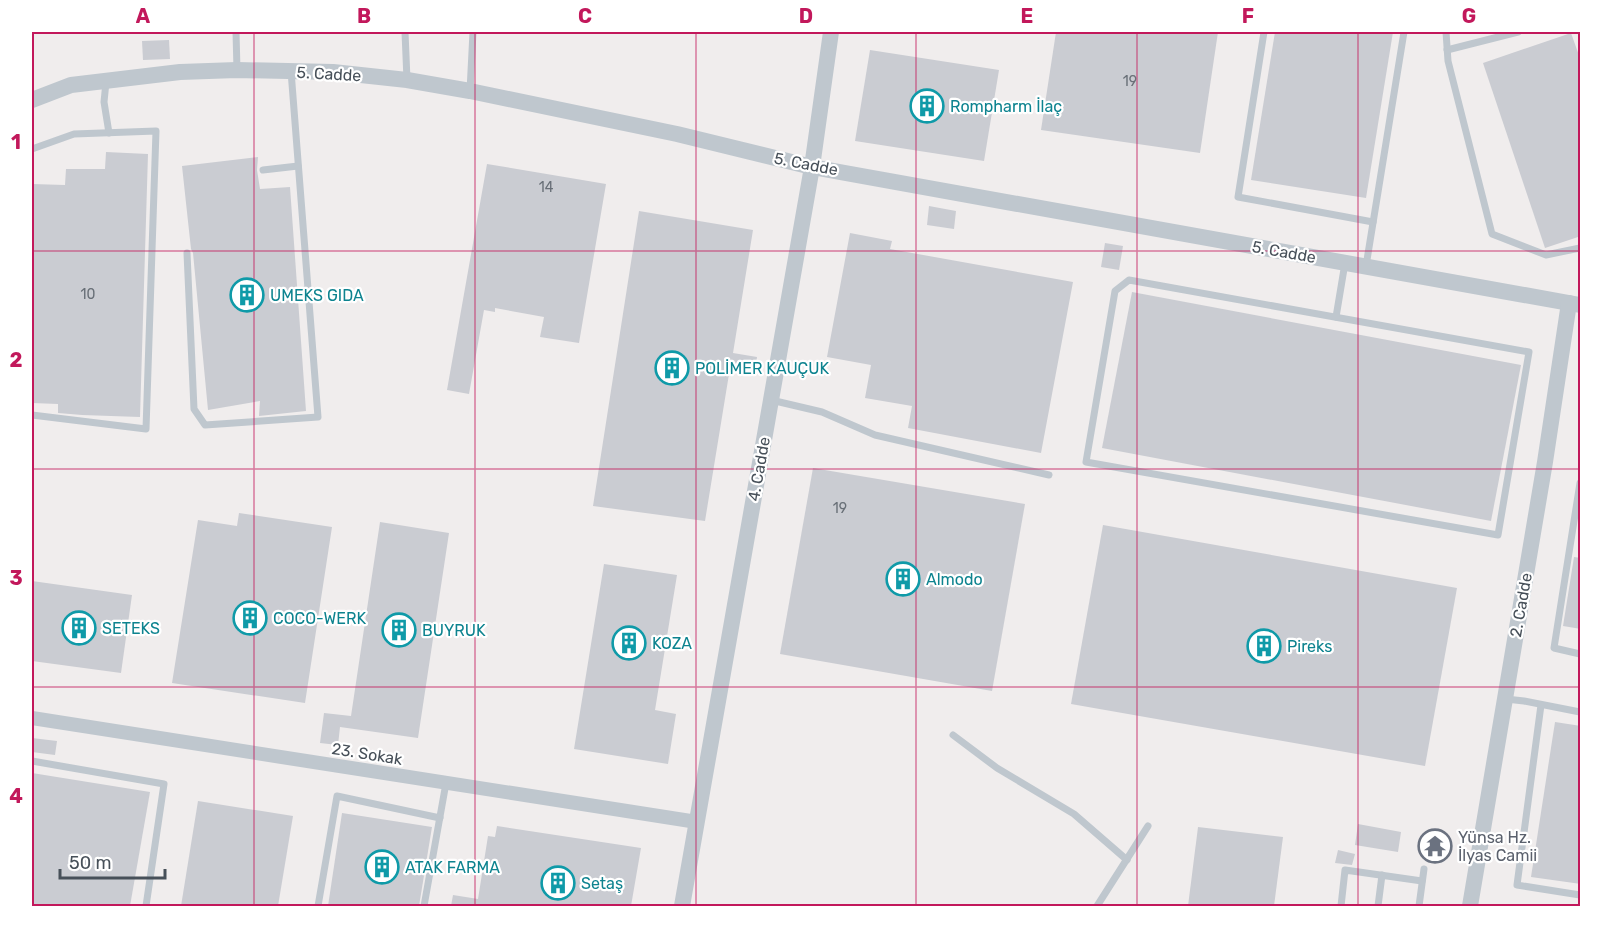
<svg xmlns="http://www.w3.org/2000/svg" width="1612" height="938" viewBox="0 0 1612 938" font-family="Rubik,sans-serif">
  <rect width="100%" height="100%" fill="#f0eded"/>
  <g fill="#caccd2">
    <path d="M1056 32H1218L1200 153 1041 130Z"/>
    <path d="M1275 32H1393L1366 198 1251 180Z"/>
    <path d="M1571 33 1581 61V236L1545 248 1483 63Z"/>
    <path d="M169 40 170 59 143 60 142 41Z"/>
    <path d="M870 50 999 70 984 161 855 141Z"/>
    <path d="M106 152 148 154 140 417 82 415 58 413V404L32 403V184L65 185 66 169H105Z"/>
    <path d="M258 157 257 170 260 189 290 187 306 411 259 416 260 401 208 410 193 253 191 249 182 166Z"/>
    <path d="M487 164 606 184 579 343 540 337 544 317 495 308V312L484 310 469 394 447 390Z"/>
    <path d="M929 206 956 211 954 229 927 225Z"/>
    <path d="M639 211 753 230 733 353 757 357 755 371 730 368 705 521 593 506Z"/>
    <path d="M850 233 892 241 890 249 1073 282 1041 453 908 428 912 406 865 398 871 365 827 357Z"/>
    <path d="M1105 243 1123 246 1119 270 1101 267Z"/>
    <path d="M1132 292 1521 365 1491 521 1102 448Z"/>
    <path d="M813 468 1025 504 992 691 780 654Z"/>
    <path d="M239 513 332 527 305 703 172 683 198 520 237 526Z"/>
    <path d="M380 522 449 533 418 738 340 727 338 745 320 743 324 713 351 716Z"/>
    <path d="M1103 525 1457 588 1425 766 1071 704Z"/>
    <path d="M1574 557 1581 558V629L1563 626Z"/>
    <path d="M604 564 677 575 655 710 676 714 668 764 574 749Z"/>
    <path d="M32 581 132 595 121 673 32 661Z"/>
    <path d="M1555 722 1581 726V884L1531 877Z"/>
    <path d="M32 738 57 741 55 755 32 752Z"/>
    <path d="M32 773 150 792 130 906H32Z"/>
    <path d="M198 801 293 816 278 906H181Z"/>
    <path d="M342 813 432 827 419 906H328Z"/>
    <path d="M1358 824 1401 832 1398 852 1355 845Z"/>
    <path d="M497 826 641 848 631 906H451L453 895 478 899 488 836 495 837Z"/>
    <path d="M1198 827 1283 837 1274 906H1188Z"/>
    <path d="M1338 850 1355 854 1352 865 1335 863Z"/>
  </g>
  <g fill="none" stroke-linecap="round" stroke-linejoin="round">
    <g stroke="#bfc7ce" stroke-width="7">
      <path d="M236 32 237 70"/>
      <path d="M405 32 407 80"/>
      <path d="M1264 32 1238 197 1373 222"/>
      <path d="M1446 32 1448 61 1492 234 1546 255 1580 248"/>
      <path d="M1447 50 1518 32"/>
      <path d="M106 82 104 102 109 133"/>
      <path d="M470 91 473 32"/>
      <path d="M32 149 74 134 156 131 146 429 32 415"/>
      <path d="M263 170 298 166"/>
      <path d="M187 253 194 409 205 425 318 417 291 71"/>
      <path d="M1366 266 1404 32"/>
      <path d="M1129 280 1529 352 1498 535 1086 462 1115 291Z"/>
      <path d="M1336 317 1345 263"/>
      <path d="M771 400 822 412 875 435 1049 475"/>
      <path d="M1580 483 1554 648 1580 654"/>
      <path d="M1506 699 1524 701 1580 712"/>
      <path d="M1541 705 1517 885 1580 895"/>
      <path d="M953 735 997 768 1074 814 1127 860"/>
      <path d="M32 761 164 784 146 906"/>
      <path d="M318 906 337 796 440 818"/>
      <path d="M424 906 446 783"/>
      <path d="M1097 906 1148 826"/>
      <path d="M1341 906 1345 870 1422 881"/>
      <path d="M1378 906 1382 875"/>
      <path d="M1419 906 1424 869"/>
    </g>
    <path stroke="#bfc7ce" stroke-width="14" d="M32 718 697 822"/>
    <g stroke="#bfc7ce" stroke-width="16">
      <path d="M32 100 71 85 180 72 237 70 333 72 407 80 470 91 677 134 812 167 1580 305"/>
      <path d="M682 906 812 167 831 32"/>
      <path d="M1470 906 1545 462 1569 303"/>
    </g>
  </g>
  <path fill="none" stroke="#c2185b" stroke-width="1.5" stroke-opacity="0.55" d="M254 32V906M475 32V906M696 32V906M916 32V906M1137 32V906M1358 32V906M32 251H1580M32 469H1580M32 687H1580"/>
  <defs>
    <g id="building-ring" transform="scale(1.725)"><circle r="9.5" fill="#fff" stroke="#0f9aa8" stroke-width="1.5"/><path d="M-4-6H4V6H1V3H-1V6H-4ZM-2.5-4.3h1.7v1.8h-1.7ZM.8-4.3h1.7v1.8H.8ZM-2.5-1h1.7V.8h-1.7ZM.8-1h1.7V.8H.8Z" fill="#0f9aa8"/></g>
    <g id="temple-ring" transform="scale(1.725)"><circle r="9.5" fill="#fff" stroke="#6b7280" stroke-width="1.5"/><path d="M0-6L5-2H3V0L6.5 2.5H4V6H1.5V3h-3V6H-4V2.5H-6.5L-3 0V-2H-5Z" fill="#6b7280"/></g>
  </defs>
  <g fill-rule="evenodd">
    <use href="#building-ring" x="927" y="106"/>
    <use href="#building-ring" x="247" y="295"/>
    <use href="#building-ring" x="672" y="368"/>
    <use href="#building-ring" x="903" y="579"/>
    <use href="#building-ring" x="250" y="618"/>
    <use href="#building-ring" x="79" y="628"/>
    <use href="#building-ring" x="399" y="630"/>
    <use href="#building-ring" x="629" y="643"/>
    <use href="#building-ring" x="1264" y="646"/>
    <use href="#temple-ring" x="1435" y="846"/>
    <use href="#building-ring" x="382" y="867"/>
    <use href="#building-ring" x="558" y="883"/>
  </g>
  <g text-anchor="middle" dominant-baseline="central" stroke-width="4.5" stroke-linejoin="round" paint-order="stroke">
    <g font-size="14" fill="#686f77">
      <text x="1130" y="81">19</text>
      <text x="546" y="187">14</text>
      <text x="88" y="294">10</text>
      <text x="840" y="508">19</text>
    </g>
    <g font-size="16" fill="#475059" stroke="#fff">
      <text transform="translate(329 74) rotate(3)">5. Cadde</text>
      <text transform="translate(806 164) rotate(11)">5. Cadde</text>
      <text transform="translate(1284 252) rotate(10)">5. Cadde</text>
      <text transform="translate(759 469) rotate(-80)">4. Cadde</text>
      <text transform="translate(1521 605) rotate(-80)">2. Cadde</text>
      <text transform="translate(367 754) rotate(9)">23. Sokak</text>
    </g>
    <g font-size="16" fill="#0d838f" stroke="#fff" text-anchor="start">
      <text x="950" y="106">Rompharm İlaç</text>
      <text x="270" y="295">UMEKS GIDA</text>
      <text x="695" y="368">POLİMER KAUÇUK</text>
      <text x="926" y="579">Almodo</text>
      <text x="273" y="618">COCO-WERK</text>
      <text x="102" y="628">SETEKS</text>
      <text x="422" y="630">BUYRUK</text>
      <text x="652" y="643">KOZA</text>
      <text x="1287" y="646">Pireks</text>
      <text x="405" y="867">ATAK FARMA</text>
      <text x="581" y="883">Setaş</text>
    </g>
    <g font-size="16" fill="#5b616d" stroke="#fff" text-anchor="start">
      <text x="1458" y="837">Yünsa Hz.<tspan x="1458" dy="18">İlyas Camii</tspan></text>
    </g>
  </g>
  <rect width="1612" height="938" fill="none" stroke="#ffffff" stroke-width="66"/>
  <path d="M60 869v9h105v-9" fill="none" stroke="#475059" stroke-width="3"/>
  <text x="69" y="869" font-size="18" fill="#475059" stroke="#ffffff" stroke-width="4.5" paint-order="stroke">50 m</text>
  <rect x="33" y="33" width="1546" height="872" fill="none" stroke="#c2185b" stroke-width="2"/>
  <g font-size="20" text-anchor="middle" font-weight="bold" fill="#c2185b">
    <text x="143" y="23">A</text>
    <text x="364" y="23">B</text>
    <text x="585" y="23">C</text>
    <text x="806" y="23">D</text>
    <text x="1027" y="23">E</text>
    <text x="1248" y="23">F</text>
    <text x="1469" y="23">G</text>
    <text x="16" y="149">1</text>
    <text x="16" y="367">2</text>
    <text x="16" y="585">3</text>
    <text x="16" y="803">4</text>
  </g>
</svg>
